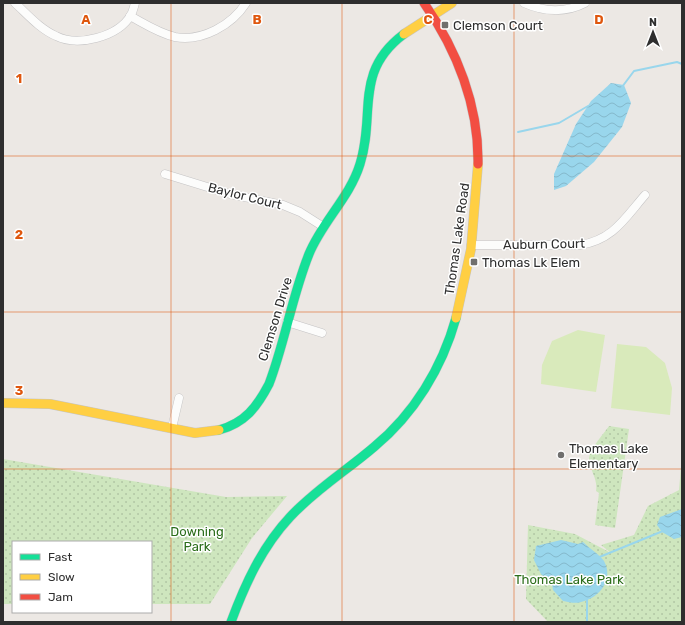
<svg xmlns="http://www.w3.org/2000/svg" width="685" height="625" viewBox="0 0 685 625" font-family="Rubik,sans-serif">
  <defs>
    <pattern id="grass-dots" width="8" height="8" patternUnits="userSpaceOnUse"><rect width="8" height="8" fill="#cee6be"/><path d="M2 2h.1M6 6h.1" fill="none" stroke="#b1c6a4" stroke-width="1.8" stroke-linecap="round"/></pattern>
    <pattern id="water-waves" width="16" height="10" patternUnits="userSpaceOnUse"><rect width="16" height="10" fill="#99d6ec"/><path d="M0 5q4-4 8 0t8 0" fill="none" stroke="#84b8cb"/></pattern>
  </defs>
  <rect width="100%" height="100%" fill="#ece8e4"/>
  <g fill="url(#grass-dots)">
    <path d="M609 426 629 429 615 528 595 525 599 493 596 491C598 480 591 472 589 461 588 450 603 435 609 426Z"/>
    <path d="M682 455V622H548L526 599 528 525 575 534 611 553 601 545 634 535 648 506 679 490Z"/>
    <path d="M3 459 226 497 287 496 252 538 210 604H151V542H13V604H3Z"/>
  </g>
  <g fill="#d9eabb">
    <path d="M578 330 605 335 596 392 541 384 542 365 552 341Z"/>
    <path d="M617 344 646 347 665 363 672 388 670 415 611 408Z"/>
  </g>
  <g fill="url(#water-waves)">
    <path d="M611 83 624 85 631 103 622 127 594 162 566 186 554 190V174L576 124 591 101Z"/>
    <path d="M682 509V537L674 539 662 532 657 525 660 517Z"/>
    <path d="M561 540 578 544 583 542C588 547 601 556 604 561 614 579 600 598 581 602 576 604 568 602 563 601L553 590 552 584 541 574 534 560 536 546Z"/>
  </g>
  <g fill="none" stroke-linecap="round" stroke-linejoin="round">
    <g stroke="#99d6ec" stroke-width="2">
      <path d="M622 87 634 71 677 62 682 64"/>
      <path d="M518 132 559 123 588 106"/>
      <path d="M597 558 663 531"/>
      <path d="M587 622V599"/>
    </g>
    <g stroke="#c5c4c5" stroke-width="9">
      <g id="street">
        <path d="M15 3C28 15 40 29 56 36 78 47 118 37 131 15 133 11 134 7 135 3"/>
        <path d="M524 3C544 12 566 13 585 3"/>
        <path d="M130 16C145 24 158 33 175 37 202 42 232 25 246 3"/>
        <path d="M165 174 230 194 283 205 300 212 322 226"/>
        <path d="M471 245H580C613 240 625 218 645 195"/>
        <path d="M287 322 322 333"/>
        <path d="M172 428 179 398"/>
      </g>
    </g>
    <g stroke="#c5c4c5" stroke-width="10">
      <g id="fast">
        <path d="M219 430C245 423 257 407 269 384 285 342 292 296 309 254 322 222 350 197 360 164 376 114 353 72 404 34"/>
        <path d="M231 622C245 584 262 547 290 517 315 490 346 471 374 447 414 414 442 368 456 318"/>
      </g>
    </g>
    <g stroke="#c5c4c5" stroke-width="10">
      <g id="slow">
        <path d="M404 34 452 3"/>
        <path d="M456 318 471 249 478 164"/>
        <path d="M3 403 50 404 195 433 219 430"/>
      </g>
    </g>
    <g stroke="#c5c4c5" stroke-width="10">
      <path id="jam" d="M424 3C457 50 479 106 478 164"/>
    </g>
    <use href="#street" stroke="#fcfcfb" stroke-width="8"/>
    <use href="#fast" stroke="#16e098" stroke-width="9"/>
    <use href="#slow" stroke="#ffcf43" stroke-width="9"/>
    <use href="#jam" stroke="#f24e42" stroke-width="9"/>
  </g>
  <path fill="none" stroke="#df570e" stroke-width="1" stroke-opacity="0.55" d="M171 3V622M342 3V622M514 3V622M3 156H682M3 312H682M3 469H682"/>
  <g fill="#706f6e" stroke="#fff" stroke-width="1.5">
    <rect x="441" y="21" width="8" height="8" rx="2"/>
    <rect x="470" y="258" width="8" height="8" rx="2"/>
    <circle cx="561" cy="455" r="4"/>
  </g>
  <g text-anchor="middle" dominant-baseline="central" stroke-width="3" stroke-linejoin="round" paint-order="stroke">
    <g font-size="13" fill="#2e2e2e" stroke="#fff" text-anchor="start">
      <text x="453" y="25">Clemson Court</text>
      <text x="482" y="262">Thomas Lk Elem</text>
      <text x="569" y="448">Thomas Lake<tspan x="569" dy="15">Elementary</tspan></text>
    </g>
    <g font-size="13" fill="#2e2e2e" stroke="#fff">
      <text transform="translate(245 196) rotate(14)">Baylor Court</text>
      <text transform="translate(457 239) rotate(-82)">Thomas Lake Road</text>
      <text transform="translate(544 244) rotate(-1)">Auburn Court</text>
      <text transform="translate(275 319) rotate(-73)">Clemson Drive</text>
    </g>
    <g font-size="13" fill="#2c6e1b" stroke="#fff">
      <text x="197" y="531">Downing<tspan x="197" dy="15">Park</tspan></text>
      <text x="569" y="579">Thomas Lake Park</text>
    </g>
  </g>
  <g font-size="13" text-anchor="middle" font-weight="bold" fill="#df570e" stroke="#fff" stroke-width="3" stroke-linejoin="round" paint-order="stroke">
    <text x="86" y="24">A</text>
    <text x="257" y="24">B</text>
    <text x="428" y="24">C</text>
    <text x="599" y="24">D</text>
    <text x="19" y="83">1</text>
    <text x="19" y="239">2</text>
    <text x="19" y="395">3</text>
  </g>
  <rect width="685" height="625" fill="none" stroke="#2e2e2e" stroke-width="8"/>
  <rect x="12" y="541" width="140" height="72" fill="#ffffff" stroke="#ababab"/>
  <rect x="20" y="554" width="20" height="6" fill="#16e098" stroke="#ababab"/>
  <text x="48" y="561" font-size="12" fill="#2e2e2e">Fast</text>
  <rect x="20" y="574" width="20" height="6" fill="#ffcf43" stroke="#ababab"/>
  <text x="48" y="581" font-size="12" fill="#2e2e2e">Slow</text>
  <rect x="20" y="594" width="20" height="6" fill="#f24e42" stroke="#ababab"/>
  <text x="48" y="601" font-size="12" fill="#2e2e2e">Jam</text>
  <g transform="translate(653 32)" stroke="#ffffff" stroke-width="3" paint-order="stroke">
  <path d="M0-3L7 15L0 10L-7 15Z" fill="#2e2e2e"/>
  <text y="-6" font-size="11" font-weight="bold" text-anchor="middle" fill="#2e2e2e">N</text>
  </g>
</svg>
